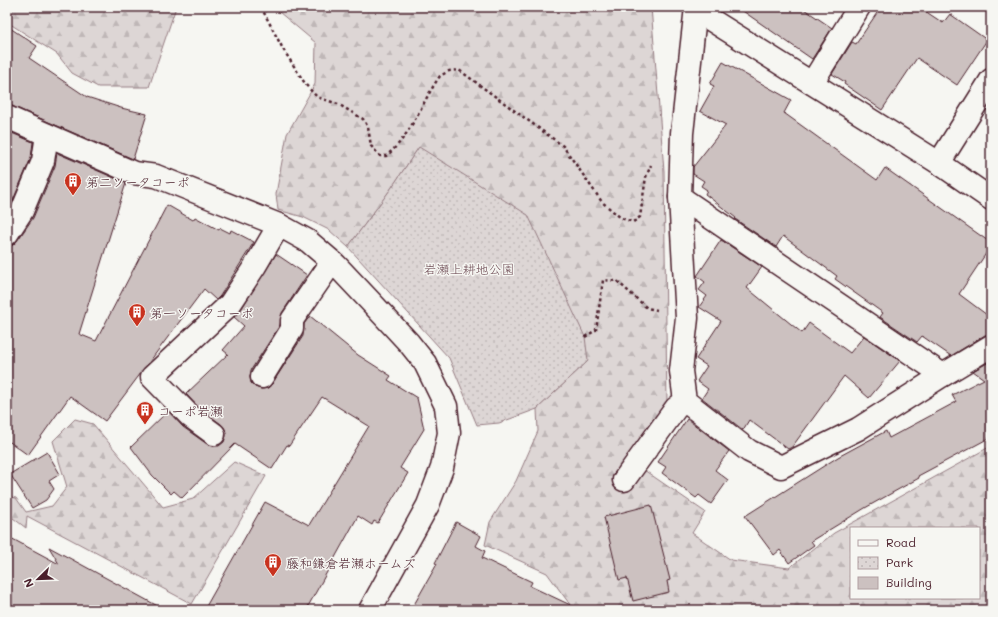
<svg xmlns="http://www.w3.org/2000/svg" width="998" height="617" viewBox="0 0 998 617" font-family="Mali,'Klee One',sans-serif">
  <defs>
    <pattern id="forest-firs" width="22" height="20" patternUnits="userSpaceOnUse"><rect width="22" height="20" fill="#ddd6d5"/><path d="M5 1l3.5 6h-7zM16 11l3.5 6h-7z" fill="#bfb7b7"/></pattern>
    <pattern id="park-dots" width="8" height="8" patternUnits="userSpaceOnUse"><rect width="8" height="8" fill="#ddd6d5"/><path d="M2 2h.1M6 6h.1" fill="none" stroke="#bfb7b7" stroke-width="1.8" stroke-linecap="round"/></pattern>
  </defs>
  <rect width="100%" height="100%" fill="#f6f6f2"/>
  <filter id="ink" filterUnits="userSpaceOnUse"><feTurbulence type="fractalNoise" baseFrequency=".025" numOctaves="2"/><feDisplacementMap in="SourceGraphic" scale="8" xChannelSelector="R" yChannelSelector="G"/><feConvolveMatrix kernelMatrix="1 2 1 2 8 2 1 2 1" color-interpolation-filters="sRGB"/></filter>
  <g filter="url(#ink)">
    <g fill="url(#forest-firs)" stroke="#947a80" fill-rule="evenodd">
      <path d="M7 7H176L149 87H98L72 73 57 54 7 22Z"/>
      <path d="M273 7H651L664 171 667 404 644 470 705 512 692 533 731 560 789 568 834 533 991 446V610H574L547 573 485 545 490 522 516 481 538 431 537 409 588 361 419 147 390 190 348 247 329 230 303 217 278 210 276 194 287 134 315 84 316 43ZM851 528H979V598H851Z"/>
      <path d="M75 419 93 424 163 507 193 499 234 462 266 476 192 604 27 516 26 528 13 518H7V496L16 498 26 512 52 506 67 487 53 441Z"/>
    </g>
    <path fill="url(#park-dots)" stroke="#947a80" d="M419 147 528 215 585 337 588 361 537 409 499 423 477 425 449 358 348 247 390 190Z"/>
    <g fill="#ccc1c0" stroke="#4a1f2b">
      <path d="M737 7H801L832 28 812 59Z"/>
      <path d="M881 7H919L943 23 950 14 987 40 957 85 917 58 882 110 844 84 845 82 832 74 852 42 856 44Z"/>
      <path d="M7 26 37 46 29 58 87 97 121 108 147 114 133 159 12 106 7 105Z"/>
      <path d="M723 62 791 100 784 113 877 180 885 168 991 243V246L959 294 991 318V334L985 335 951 356 922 336 917 342 880 317 883 313 835 279 837 276 783 236 776 247 735 219 736 218 705 194 707 190 701 186 704 181 693 174V167L726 125 700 111 714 86 710 84Z"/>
      <path d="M7 131 33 142 31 158 11 205 7 211Z"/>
      <path d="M57 153 126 183 79 334 96 341 167 205 193 220 195 217 219 230 220 228 230 233 231 230 254 242 220 296 216 300 204 289 105 421 70 396 28 455 7 440V246L13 245 17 241 33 218 55 166Z"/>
      <path d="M721 240 762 267 747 288 802 333 809 323 850 353 864 336 900 361 869 398 844 376 792 447 788 449 749 420 743 430 702 398 708 389 697 381 707 366 696 359 721 321 699 307 707 296 699 290 705 282 697 276Z"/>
      <path d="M276 254 307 275 282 313 280 325 251 370 250 377 251 383 255 387 261 389 268 388 272 384 303 336 304 324 310 316 358 355 391 376 388 380 417 398 424 429 400 468 408 473 378 523 374 521 372 525 358 516 306 610H204L265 502 309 525 369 426 322 397 289 446 287 445 272 469 235 444 182 498 174 491 171 494 152 475 131 447 168 411 183 427 207 444 212 446H219L224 442 226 436 225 429 221 424 199 408 186 394 228 354 223 350 244 326 234 317 240 311Z"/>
      <path d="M991 361V437L918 476 919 478 865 508 811 541 814 545 789 563 780 550 774 555 745 516 838 457 886 431 889 438 956 402 952 395 984 379 973 371Z"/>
      <path d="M687 419 729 451 715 470 728 480 711 504 699 495 696 498 662 473 666 467 658 462Z"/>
      <path d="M47 452 60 474 49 481 54 489 46 500 32 508 10 474Z"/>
      <path d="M651 505 670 580 667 581 669 592 633 601 627 578 619 580 604 517Z"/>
      <path d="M456 522 481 536 476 546 485 551 482 558 532 582 530 586 581 610H411L437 564 435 563Z"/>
      <path d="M7 536 59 564 49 547 165 610H7Z"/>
    </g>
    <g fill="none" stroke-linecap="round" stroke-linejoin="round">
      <g stroke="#4a1f2b" stroke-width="25">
        <g id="minor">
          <path d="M696 7 682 133 680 197 687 318 681 371 685 401 749 451 781 467 858 429 943 375 991 346"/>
          <path d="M697 11 939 163 991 199"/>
          <path d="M812 83 859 7"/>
          <path d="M7 117 134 173 156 176 279 225 308 241 336 265 370 301 409 343 425 363 446 406 449 433 442 468 428 505 370 610"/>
          <path d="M939 163 991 80"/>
          <path d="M680 197 943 375"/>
          <path d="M7 234 22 211 43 161 47 135"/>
          <path d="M262 377 292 329V320L332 262"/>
          <path d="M214 434 191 417 152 377 230 304 255 266 279 225"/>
          <path d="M624 480 676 408 685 401"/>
        </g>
      </g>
      <g stroke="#4a1f2b" stroke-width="2.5" stroke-dasharray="3 3" stroke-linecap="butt">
        <path d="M261 7 283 49 306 85 317 97 338 104 363 119 368 127 371 146 380 156H386C412 135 421 103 440 76L449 71 459 70 563 146 602 202 621 218 633 222 640 217 646 177 651 165"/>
        <path d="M585 337 596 330 603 280 617 281 647 308 657 310"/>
      </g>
      <use href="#minor" stroke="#f6f6f2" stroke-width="22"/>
    </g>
  </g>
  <defs>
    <g id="building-pin" transform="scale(0.9)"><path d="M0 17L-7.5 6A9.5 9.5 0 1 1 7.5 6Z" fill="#c8321e" stroke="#f6f6f2"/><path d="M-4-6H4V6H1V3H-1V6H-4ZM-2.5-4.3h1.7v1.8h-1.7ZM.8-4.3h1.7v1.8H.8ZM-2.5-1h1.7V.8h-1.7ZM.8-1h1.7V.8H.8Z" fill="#fff"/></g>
  </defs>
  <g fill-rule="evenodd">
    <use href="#building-pin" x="73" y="181"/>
    <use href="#building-pin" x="137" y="312"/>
    <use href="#building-pin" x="145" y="410"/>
    <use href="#building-pin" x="273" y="562"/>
  </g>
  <g text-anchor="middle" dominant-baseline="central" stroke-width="3" stroke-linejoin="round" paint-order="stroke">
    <g font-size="13" fill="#4a1f2b" stroke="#f6f6f2" text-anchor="start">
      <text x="86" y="181">第二ソータコーポ</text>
      <text x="150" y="312">第一ソータコーポ</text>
      <text x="158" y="410">コーポ岩瀬</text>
      <text x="286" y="562">藤和鎌倉岩瀬ホームズ</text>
    </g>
    <g font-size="13" fill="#6f4d56" stroke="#f6f6f2">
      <text x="469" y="268">岩瀬上耕地公園</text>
    </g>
  </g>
  <rect width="998" height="617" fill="none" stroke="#f6f6f2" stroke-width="24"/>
  <rect x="12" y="12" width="974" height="593" fill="none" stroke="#4a1f2b" stroke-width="1.5" filter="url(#ink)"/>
  <rect x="850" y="527" width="130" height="72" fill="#f6f6f2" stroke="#b1a0a2"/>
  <rect x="858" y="540" width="20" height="6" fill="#f6f6f2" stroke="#b1a0a2"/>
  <text x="886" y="547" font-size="12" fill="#4a1f2b">Road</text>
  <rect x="858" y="557" width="20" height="12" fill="url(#park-dots)" stroke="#b1a0a2"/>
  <text x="886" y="567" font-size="12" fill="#4a1f2b">Park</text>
  <rect x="858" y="577" width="20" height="12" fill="#ccc1c0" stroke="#b1a0a2"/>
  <text x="886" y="587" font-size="12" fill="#4a1f2b">Building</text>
  <g transform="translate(38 579) rotate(247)" stroke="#f6f6f2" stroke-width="3" paint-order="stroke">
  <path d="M0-3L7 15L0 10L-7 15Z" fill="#4a1f2b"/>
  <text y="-6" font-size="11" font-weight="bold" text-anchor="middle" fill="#4a1f2b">N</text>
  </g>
</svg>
